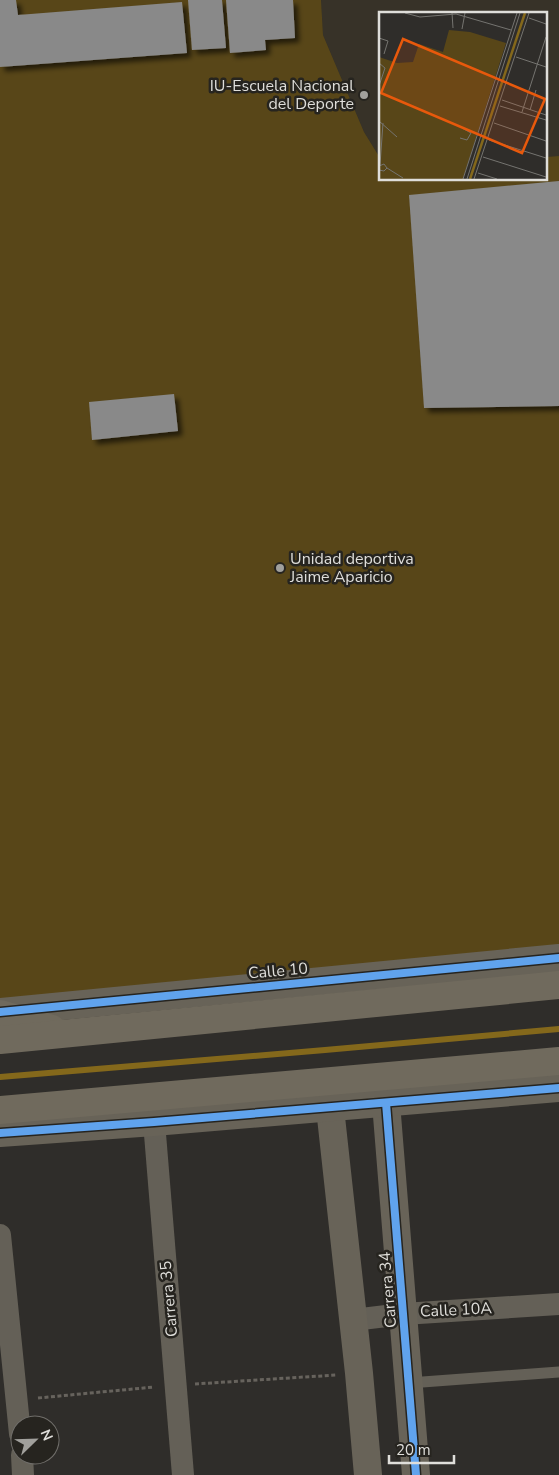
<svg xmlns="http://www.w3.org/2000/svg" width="559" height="1475" viewBox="0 0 559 1475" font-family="'Nunito Sans',sans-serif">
  <defs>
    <filter id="shadow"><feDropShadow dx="4.5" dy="4.5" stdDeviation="2.5" flood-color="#0009"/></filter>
  </defs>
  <rect width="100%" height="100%" fill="#2f2d2a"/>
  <path fill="#373228" d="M321 0H559V156L545 157V14H380V158L364 132 323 35Z"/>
  <path fill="#584618" d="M0 0H321L323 35 364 132 380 158V179H545V157L559 156V958L0 1012Z"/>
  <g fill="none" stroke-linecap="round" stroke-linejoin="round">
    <path stroke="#84681b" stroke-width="6" d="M0 1077 325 1050 559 1029"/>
  </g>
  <g fill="#898989" filter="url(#shadow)">
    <path d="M0 0H16L18 15 182 2 187 53 0 67Z"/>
    <path d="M188 0H222L226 48 192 50Z"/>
    <path d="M226 0H293L295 38 265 40 266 50 230 53Z"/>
    <path d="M559 181V406L424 408 409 195Z"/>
    <path d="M174 394 178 431 92 440 89 402Z"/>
  </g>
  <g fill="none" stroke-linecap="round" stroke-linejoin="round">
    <g stroke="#67635d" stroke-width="3" stroke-dasharray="4 2.5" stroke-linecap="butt">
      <path d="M195 1384 336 1375"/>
      <path d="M38 1398 154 1387"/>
    </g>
    <path stroke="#646057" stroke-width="11" d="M409 1383 559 1372"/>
    <g stroke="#646057" stroke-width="22">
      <path d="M154 1122 183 1475"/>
      <path d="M0 1235 20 1434"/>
      <path d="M353 1320 403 1314 559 1304"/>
      <path d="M22 1455 23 1475"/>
    </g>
    <g stroke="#686358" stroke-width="28">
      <path d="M0 1012 559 958"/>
      <path d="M386 1103 416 1475"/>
      <path d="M330 1108 359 1373 368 1475"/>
      <path d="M0 1133 154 1122 559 1088"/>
    </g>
    <g stroke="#706a5d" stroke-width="28">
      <path d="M0 1014 52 1029"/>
      <path d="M0 1040 559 985"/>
      <path d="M0 1110 559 1061"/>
    </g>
    <g stroke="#26241f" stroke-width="11">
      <g id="cycleway">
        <path d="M0 1012 559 958"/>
        <path d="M386 1103 416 1475"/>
        <path d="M0 1133 154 1122 559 1088"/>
      </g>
    </g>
    <use href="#cycleway" stroke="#60a3ed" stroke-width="8"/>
  </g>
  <g fill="#a1a09c" stroke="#26241f" stroke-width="2">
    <circle cx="364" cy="95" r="5"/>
    <circle cx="280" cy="568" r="5"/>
  </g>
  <g text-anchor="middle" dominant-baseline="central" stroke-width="5" stroke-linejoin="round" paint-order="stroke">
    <g font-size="16" fill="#dfdeda" stroke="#26241f" text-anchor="end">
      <text x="354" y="86">IU-Escuela Nacional<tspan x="354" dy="18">del Deporte</tspan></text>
      <text x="290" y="559" text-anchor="start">Unidad deportiva<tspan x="290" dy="18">Jaime Aparicio</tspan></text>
    </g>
    <g font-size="16" fill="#dfdeda" stroke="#26241f">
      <text transform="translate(278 971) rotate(-5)">Calle 10</text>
      <text transform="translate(388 1290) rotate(-95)">Carrera 34</text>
      <text transform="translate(169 1299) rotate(-95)">Carrera 35</text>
      <text transform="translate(456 1310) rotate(-3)">Calle 10A</text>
    </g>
  </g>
  <g transform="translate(379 12)">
    <rect width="168" height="168" fill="#2f2d2a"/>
    <path d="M70 18 91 20 127 31 84 167H0V45L18 51 34 50 40 32 64 40Z" fill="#584618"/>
    <path fill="none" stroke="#84681b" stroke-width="2.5" d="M91 167 146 1"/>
    <path fill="none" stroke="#757470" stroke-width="1" d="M26 1 41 5 77 2 132 18M73 1 74 16M150 6 167 12M83 17 86 1M0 26 9 29 5 42M137 45 167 55M0 51 6 56 0 74M123 88 167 103M121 94 167 108M151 98 157 78M143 100 167 25M0 109 18 125M115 111 167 129M81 126 88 128 92 121 83 116M110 128 167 146M104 145 167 165M1 153 4 111M0 154 5 152 8 156 5 159 0 158M8 156 24 166M99 161 118 167M84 167 138 1M88 167 141 1M95 167 150 1"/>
    <path fill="#e8590c" fill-opacity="0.15" stroke="#e8590c" stroke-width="2.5" d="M24 27 166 87 143 141 2 81Z"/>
    <rect width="168" height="168" fill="none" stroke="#dfdeda" stroke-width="2.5"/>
  </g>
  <g transform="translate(35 1440) rotate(67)"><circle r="24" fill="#26241f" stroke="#706e6a"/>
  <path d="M0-4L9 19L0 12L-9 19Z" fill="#a1a09c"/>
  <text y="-8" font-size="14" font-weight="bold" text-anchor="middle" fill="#dfdeda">N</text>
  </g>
  <path d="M389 1455v8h65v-8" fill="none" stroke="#dfdeda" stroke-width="2.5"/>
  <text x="396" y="1455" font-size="15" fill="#dfdeda" stroke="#26241f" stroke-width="4" paint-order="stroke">20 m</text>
</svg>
